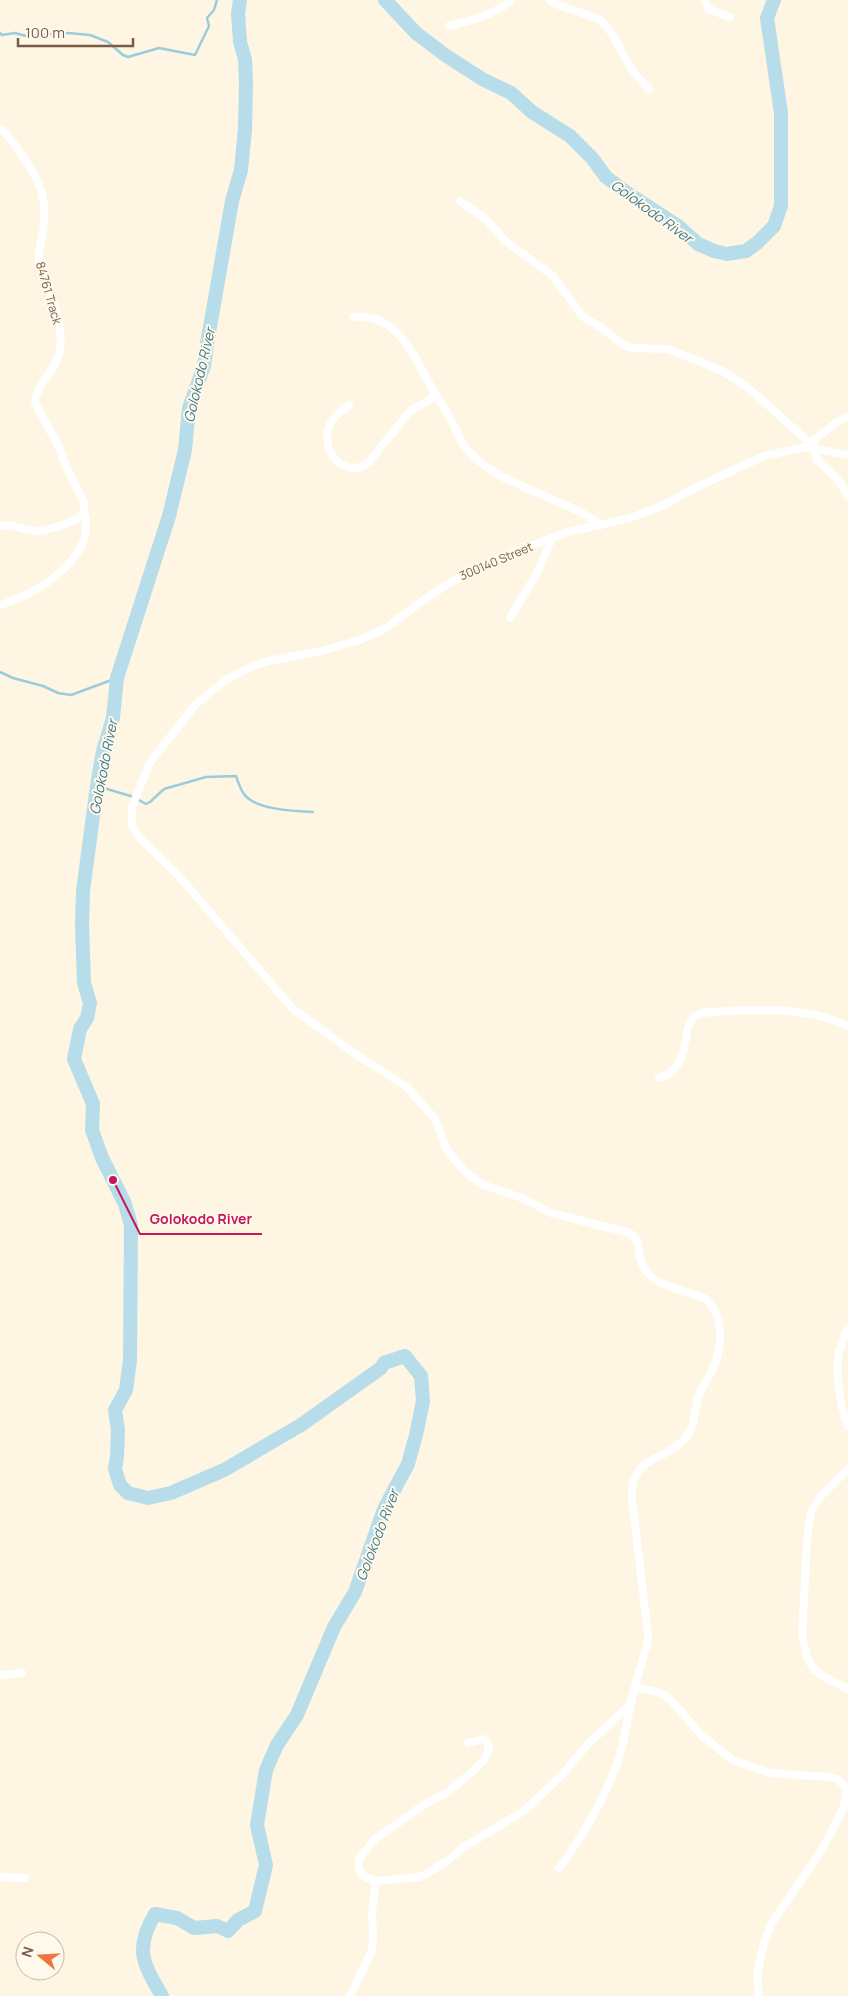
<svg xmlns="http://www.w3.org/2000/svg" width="848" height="1996" viewBox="0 0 848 1996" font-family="Manrope,sans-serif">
  <rect width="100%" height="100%" fill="#fef5e3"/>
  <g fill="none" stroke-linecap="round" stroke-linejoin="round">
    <g stroke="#9bccdb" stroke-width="2.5">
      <path d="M0 33 2 35 15 33 26 36 68 33 90 35 108 42 123 55 128 57 159 48 195 55 209 26 207 18 214 10 217 0"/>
      <path d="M0 672 13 678 43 686 58 693 71 695 117 678"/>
      <path d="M97 786 134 797"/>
      <path d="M137 799 146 804 150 802 164 789 206 777 236 776C238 781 240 789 244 794 255 810 295 811 313 812"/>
    </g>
    <g stroke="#b6dde9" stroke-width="14">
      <path d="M385 0 416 33 445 55 482 79 511 93 532 112 570 136 592 158 606 177 626 192 678 226 698 244 714 251 727 254 746 251 757 243 774 226 781 206V113L767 18 774 0"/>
      <path d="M162 1996C143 1963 134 1949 155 1914L177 1918 194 1928 217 1926 228 1931 238 1920 255 1911 266 1865 257 1825 266 1770 277 1745 297 1715 334 1627 355 1592 384 1509 408 1464 416 1435 423 1401 421 1376 405 1356 384 1363 381 1368 301 1425 224 1470 171 1493 148 1498 128 1493 120 1485 115 1469 117 1457 118 1430 115 1410 126 1390 130 1360 131 1225 125 1204 102 1158 92 1130 93 1104 74 1059 80 1029 87 1018 90 1003 84 983 82 925 83 891 97 786 103 751 113 718 117 678 169 516 185 450 189 408 204 366 207 344 232 201 241 170 245 129 246 84 245 59 240 42 238 13 240 0"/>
    </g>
    <g stroke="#fff" stroke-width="8">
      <path d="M550 0 553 3 599 19C614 31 619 49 629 65 634 74 642 81 649 89"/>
      <path d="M705 0 708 9 730 17"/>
      <path d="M449 26C471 20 494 16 511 0"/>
      <path d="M0 129C10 136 13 143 20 152 36 175 47 194 44 223 43 236 38 248 39 261 49 291 70 331 56 362 49 377 36 386 35 403L60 449 65 464 84 502C84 506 85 510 84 513 79 522 45 531 35 531 23 530 13 523 0 526"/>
      <path d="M460 201 487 220 505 241 552 275 582 316 602 328 623 345 632 348 667 349 704 363 726 373 744 385 769 406 815 448 817 460C831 473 839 478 848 497"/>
      <path d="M354 317C399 312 416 361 434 392 440 402 447 411 452 422 457 430 460 441 466 448 496 486 560 495 601 525"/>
      <path d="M349 405C344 410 335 415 332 421 316 444 342 483 369 462L410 411 436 396"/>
      <path d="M810 443 837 422 848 416"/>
      <path d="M0 605C36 595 98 557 84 512"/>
      <path d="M510 618 536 575 552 538"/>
      <path d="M659 1078C681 1072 684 1052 687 1032 688 1027 689 1022 693 1018 699 1011 717 1012 726 1011 767 1009 810 1008 848 1026"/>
      <path d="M848 1328C844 1338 839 1348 838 1359 836 1376 841 1411 848 1426"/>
      <path d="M848 1469 821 1496 811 1511 807 1539 802 1636 808 1660 815 1670 826 1678 848 1689"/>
      <path d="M0 1675 22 1673"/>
      <path d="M468 1743 483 1739 488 1744 489 1751 483 1761 471 1773 448 1792 424 1805 375 1839 359 1859V1869L363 1876 376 1881 419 1877 426 1874 447 1861 464 1847 524 1811 562 1775 588 1744 629 1706"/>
      <path d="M559 1868C582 1838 610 1790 620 1754 627 1732 628 1709 635 1687"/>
      <path d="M0 1877 25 1878"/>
      <path d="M350 1996 371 1953 373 1940 372 1911 376 1881"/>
      <path d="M759 1996 757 1976 764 1943 771 1924 821 1851 843 1809 847 1792 846 1787 837 1779 828 1777 770 1773 733 1760 702 1736 671 1700 661 1693 635 1687 647 1644 648 1635 632 1499C631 1451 665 1465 688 1435 696 1424 694 1408 699 1395 702 1386 709 1378 713 1369 722 1348 725 1313 704 1298 670 1285 638 1286 638 1241L630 1233 551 1213 522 1198 481 1184 464 1171 447 1150 435 1119 407 1087 354 1053 293 1009 178 875 138 836 132 825V807L149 764 195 705 227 679 253 666 268 661 322 651 360 640 386 628 429 596 471 570 497 558 568 532 630 518 660 507 695 488 764 456 806 447 848 455"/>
    </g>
  </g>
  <g text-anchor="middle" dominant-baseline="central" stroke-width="4" stroke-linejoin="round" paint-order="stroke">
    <g font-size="12" fill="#785c47" stroke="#fff9eb">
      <text transform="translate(49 293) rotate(74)">84761 Track</text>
      <text transform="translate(496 561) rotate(-23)">300140 Street</text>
    </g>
    <g font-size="14" font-style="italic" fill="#3f7a8c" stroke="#fff9eb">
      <text transform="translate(652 211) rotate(36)">Golokodo River</text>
      <text transform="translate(199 375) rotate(-77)">Golokodo River</text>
      <text transform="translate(103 767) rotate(-79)">Golokodo River</text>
      <text transform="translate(377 1535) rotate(-69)">Golokodo River</text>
    </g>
  </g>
  <path fill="none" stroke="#c2185b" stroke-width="2" d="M113 1180L140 1234H262"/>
  <circle fill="#c2185b" stroke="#fff9eb" stroke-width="2" cx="113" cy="1180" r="5"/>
  <g font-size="14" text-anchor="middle" font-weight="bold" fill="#c2185b" stroke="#fff9eb" stroke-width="4" stroke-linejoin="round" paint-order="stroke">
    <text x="201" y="1224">Golokodo River</text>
  </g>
  <g transform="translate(40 1956) rotate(288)"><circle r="24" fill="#fff9eb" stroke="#c9baa9"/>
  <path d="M0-4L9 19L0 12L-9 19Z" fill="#f07640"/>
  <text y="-8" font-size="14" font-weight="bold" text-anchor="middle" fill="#785c47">N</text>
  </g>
  <path d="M18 38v8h115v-8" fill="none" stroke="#785c47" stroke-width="2.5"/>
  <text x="25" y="38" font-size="15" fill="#785c47" stroke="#fff9eb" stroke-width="4" paint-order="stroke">100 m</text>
</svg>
